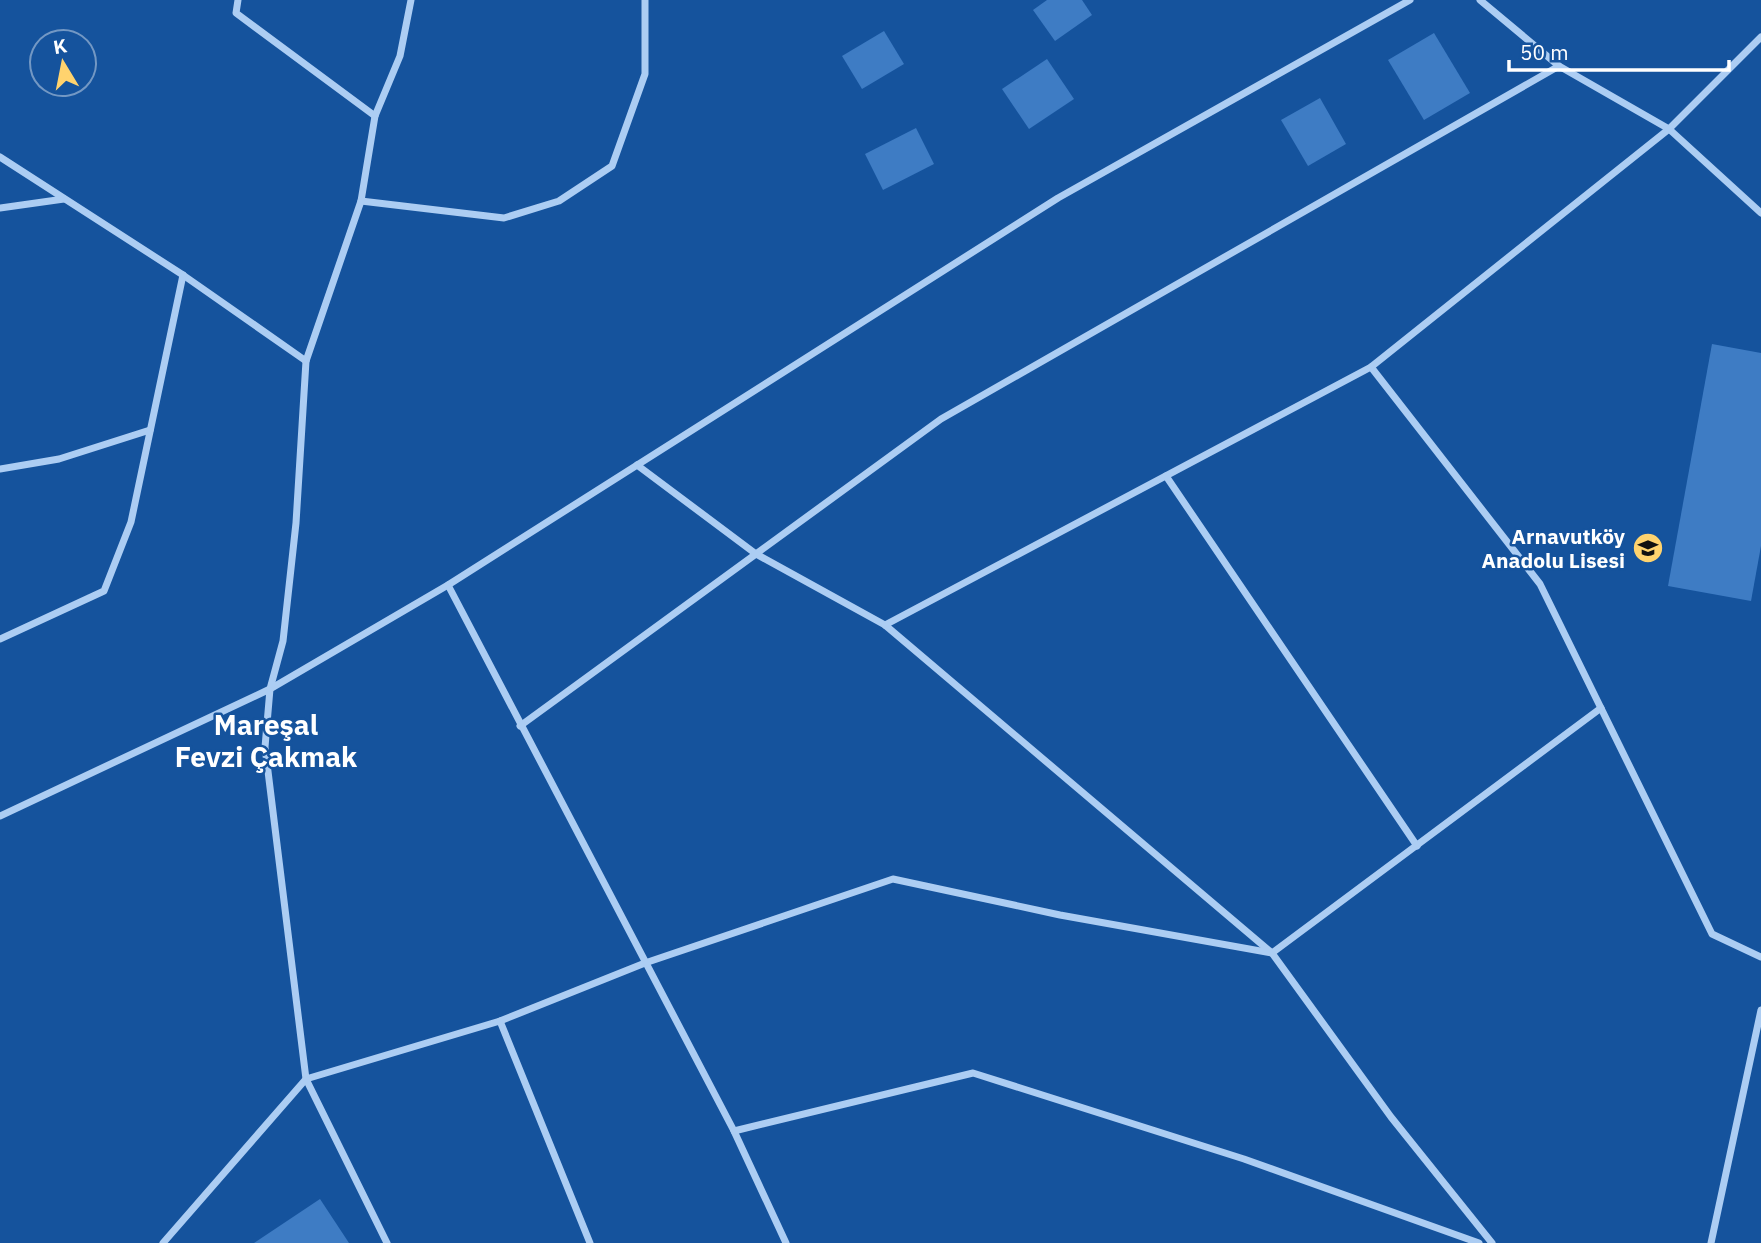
<svg xmlns="http://www.w3.org/2000/svg" width="1761" height="1243" viewBox="0 0 1761 1243" font-family="'IBM Plex Sans',sans-serif">
  <rect width="100%" height="100%" fill="#15539d"/>
  <g fill="#3e7cc4">
    <path d="M1047 0H1082L1092 15 1055 41 1033 10Z"/>
    <path d="M884 31 904 64 862 89 842 56Z"/>
    <path d="M1434 33 1470 93 1424 120 1388 60Z"/>
    <path d="M1047 59 1074 99 1029 129 1002 89Z"/>
    <path d="M1320 98 1346 144 1308 166 1281 120Z"/>
    <path d="M916 128 934 164 883 190 865 154Z"/>
    <path d="M1712 344 1761 353V546L1751 601 1668 586Z"/>
    <path d="M320 1199 349 1243H254Z"/>
  </g>
  <g fill="none" stroke-linecap="round" stroke-linejoin="round">
    <g stroke="#accdf3" stroke-width="7">
      <path d="M238 0 236 13 375 116"/>
      <path d="M1480 0 1559 66 1669 129 1761 213"/>
      <path d="M0 157 183 275 306 361"/>
      <path d="M361 201 504 218 559 201 612 166 645 74V0"/>
      <path d="M0 208 64 199"/>
      <path d="M1371 367 1540 584 1712 934 1761 957"/>
      <path d="M637 465 756 554 885 625 1272 953 1391 1117 1492 1243"/>
      <path d="M0 469 59 459 150 430"/>
      <path d="M1166 476 1417 846"/>
      <path d="M448 585 734 1131 786 1243"/>
      <path d="M885 625 1371 367 1669 129 1761 37"/>
      <path d="M0 639 104 591 131 522 183 275"/>
      <path d="M520 726 941 419 1559 66"/>
      <path d="M0 816 270 689 448 585 1058 198 1410 0"/>
      <path d="M500 1021 590 1243"/>
      <path d="M734 1131 973 1073 1244 1159 1479 1243"/>
      <path d="M163 1243 306 1079 500 1021 645 963 893 879 1060 915 1272 953 1601 708"/>
      <path d="M387 1243 306 1079 265 747 270 689 283 641 296 523 306 361 361 201 375 116 400 56 411 0"/>
      <path d="M1711 1243 1761 1010"/>
    </g>
  </g>
  <defs>
    <g id="school-disc" transform="scale(1.575)"><circle r="9.5" fill="#ffd36e" stroke="#15539d"/><path d="M0-5L7-2L0 1L-7-2ZM-4 1L0 2.5L4 1V4Q0 6-4 4Z" fill="#111"/></g>
  </defs>
  <g fill-rule="evenodd">
    <use href="#school-disc" x="1648" y="548"/>
  </g>
  <g text-anchor="middle" dominant-baseline="central" stroke-width="5" stroke-linejoin="round" paint-order="stroke">
    <g font-size="21" font-weight="bold" fill="#fff" stroke="#15539d" text-anchor="end">
      <text x="1625" y="536">Arnavutköy<tspan x="1625" dy="24">Anadolu Lisesi</tspan></text>
    </g>
    <g font-size="28" font-weight="bold" fill="#fff" stroke="#15539d">
      <text x="266" y="724">Mareşal<tspan x="266" dy="32">Fevzi Çakmak</tspan></text>
    </g>
  </g>
  <g transform="translate(63 63) rotate(350)"><circle r="33" fill="#15539d" stroke="#7398c4" stroke-width="2"/>
  <path d="M0-5L12 26L0 18L-12 26Z" fill="#ffd36e"/>
  <text y="-10" font-size="19" font-weight="bold" text-anchor="middle" fill="#ffffff">K</text>
  </g>
  <path d="M1509 60v10h220v-10" fill="none" stroke="#ffffff" stroke-width="3.5"/>
  <text x="1520" y="60" font-size="21" fill="#ffffff" stroke="#15539d" stroke-width="5" paint-order="stroke">50 m</text>
</svg>
